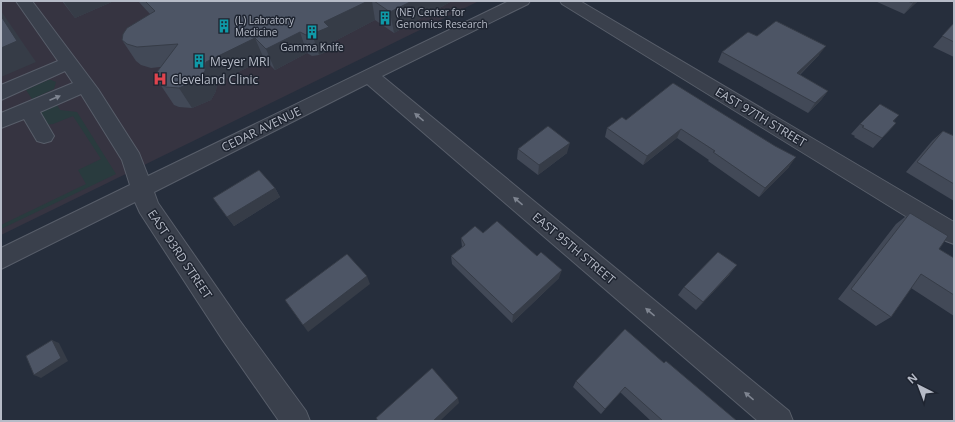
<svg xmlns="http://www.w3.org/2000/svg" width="955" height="422" viewBox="0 0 955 422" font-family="'Open Sans',sans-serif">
  <rect width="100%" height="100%" fill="#262e3c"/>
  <path fill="#363441" d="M1 1H479L1 235Z"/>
  <g fill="#293b3e">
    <path d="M48 80H51L56 82 54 89 32 99 26 90Z"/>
    <path d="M56 103 60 110 77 112 116 174 1 229V225L86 184 78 170 101 159 73 116 53 124 45 125 40 115 43 110Z"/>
  </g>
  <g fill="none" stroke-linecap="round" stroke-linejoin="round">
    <g stroke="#585e6a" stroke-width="2">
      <g id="minor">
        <path d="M16 1H32L98 89 139 153 148 176 509 1H530L528 4 382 76 789 411 793 421H758L367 84 154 192 158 203 240 321 306 411 310 421H279L222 339 140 213 135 202 1 269V248L130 185 122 160 81 94 40 112 54 136 51 141 44 143 37 141 24 119 1 128V113L73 83 65 71 1 100V85L58 61Z"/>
        <path d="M560 1H580L954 222V244L946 241 562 4Z"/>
      </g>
    </g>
    <use href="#minor" fill="#3a404c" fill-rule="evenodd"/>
  </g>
  <g fill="#424957">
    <path d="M62 1H114L75 18Z"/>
    <path d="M138 1H452L394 33 375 20 333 42 335 48 319 55 312 56 307 53 275 70 264 59 217 83 216 91 211 100 192 108 179 107 174 105 160 84V67L151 68 141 65 136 61 122 40 150 14Z"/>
    <path d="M875 1H918L904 14Z"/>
    <path d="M954 23V57L933 47Z"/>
    <path d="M757 36 819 55 800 75 828 91 821 100 808 113 718 62 722 52Z"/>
    <path d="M673 83 789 167 759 197 708 161 709 160 677 138 643 165 605 137 607 128 626 120Z"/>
    <path d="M899 115 893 122 896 123 873 148 854 137 855 136 851 134 860 124Z"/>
    <path d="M943 131 954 136V201L906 172 932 141Z"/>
    <path d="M518 149 567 153 538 175 517 159Z"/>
    <path d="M275 188 280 197 234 226 213 198Z"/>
    <path d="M910 213 939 249 954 258V316L911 288 891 317 876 326 838 299 896 224Z"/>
    <path d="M483 233 559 278 512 323 452 264 451 256 462 247 461 238Z"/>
    <path d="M730 274 696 310 678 295 684 287Z"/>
    <path d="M664 363 737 421H651L620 392 601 414 573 387 576 381Z"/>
  </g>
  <g fill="#363c47">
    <path d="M63 1H114L75 18Z"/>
    <path d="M368 1H372L375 20 333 42 335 48 319 55 312 34 324 22Z"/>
    <path d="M412 1H452L394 33 390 12Z"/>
    <path d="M915 1H918L904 14 913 3Z"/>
    <path d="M1 11 36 62 1 77Z"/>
    <path d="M300 32 307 53 275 70 266 49Z"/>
    <path d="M255 38 264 59 217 83 216 91 211 100 192 108 179 88 206 62Z"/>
    <path d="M826 46 819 55 791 83 797 73Z"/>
    <path d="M828 91 821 100 808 113 815 103Z"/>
    <path d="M681 129 677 138 643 165 647 156Z"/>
    <path d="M570 143 567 153 538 175 539 165Z"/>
    <path d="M796 157 789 167 759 197 765 188Z"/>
    <path d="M275 188 280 197 234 226 227 217Z"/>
    <path d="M737 265 730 274 696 310 703 302Z"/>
    <path d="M562 270 559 278 512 323 513 315Z"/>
    <path d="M367 276 370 284 308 332 303 325Z"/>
    <path d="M52 340 59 343 68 361 41 378 34 375Z"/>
    <path d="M458 398 459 403 440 421H433Z"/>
  </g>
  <g fill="#4d5565" stroke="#363c47">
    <path d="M145 1H368L324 22 329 27 312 34 306 35 300 32 266 49 255 38 206 62 205 71 199 79 179 88 166 87 160 84 155 76 157 72 178 44 137 47 127 44 122 40 123 34 127 28 155 11Z"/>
    <path d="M374 1H412L390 12Z"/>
    <path d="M907 1H915L913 3Z"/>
    <path d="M1 16 17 41 1 48Z"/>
    <path d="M776 21 826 46 797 73 828 91 815 103 722 52 748 32 757 36Z"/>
    <path d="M954 23V42L942 36Z"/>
    <path d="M673 83 775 146 796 157 765 188 713 152 715 151 681 129 647 156 607 128 622 117 626 120Z"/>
    <path d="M880 104 899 115 893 121 896 123 882 138 862 127 864 126 860 124Z"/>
    <path d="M548 126 570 143 539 165 518 149Z"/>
    <path d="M943 131 954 136V184L917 162Z"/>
    <path d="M259 170 275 188 227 217 213 198Z"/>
    <path d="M910 213 948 236 939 249 954 258V295L921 274 891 317 851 289Z"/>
    <path d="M497 221 537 256 541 252 562 270 513 315 451 256 465 245 461 238 475 226 483 233Z"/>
    <path d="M718 252 737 265 703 302 684 287Z"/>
    <path d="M347 254 367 276 303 325 285 300Z"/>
    <path d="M625 329 664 363 666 361 737 421H663L625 387 605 409 576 381Z"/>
    <path d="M52 340 61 358 34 375 26 356Z"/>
    <path d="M432 368 458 398 433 421H378L376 418Z"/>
  </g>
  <defs><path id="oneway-solid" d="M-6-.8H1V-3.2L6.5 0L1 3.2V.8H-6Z"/></defs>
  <g fill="#7e8490">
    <use href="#oneway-solid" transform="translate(55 98) rotate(-23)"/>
    <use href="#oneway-solid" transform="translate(419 117) rotate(-140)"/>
    <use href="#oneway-solid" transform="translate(518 201) rotate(-140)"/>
    <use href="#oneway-solid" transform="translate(650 312) rotate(-140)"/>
    <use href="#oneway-solid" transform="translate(749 396) rotate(-140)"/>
  </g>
  <defs>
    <g id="building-bare" transform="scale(1.08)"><path d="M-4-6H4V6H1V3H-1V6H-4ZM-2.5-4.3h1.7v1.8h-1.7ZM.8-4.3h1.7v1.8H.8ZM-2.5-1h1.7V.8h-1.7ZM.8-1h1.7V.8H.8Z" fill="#0f9aa8" stroke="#1f2531" stroke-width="2.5" paint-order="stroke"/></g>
    <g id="hospital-bare" transform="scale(1.08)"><path d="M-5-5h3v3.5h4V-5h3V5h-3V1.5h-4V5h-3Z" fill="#e0444e" stroke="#1f2531" stroke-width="2.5" paint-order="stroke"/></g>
  </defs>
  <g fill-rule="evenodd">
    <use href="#building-bare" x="385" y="18"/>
    <use href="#building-bare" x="224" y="26"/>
    <use href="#building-bare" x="312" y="32"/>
    <use href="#building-bare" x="199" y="61"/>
    <use href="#hospital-bare" x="160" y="79"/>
  </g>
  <g text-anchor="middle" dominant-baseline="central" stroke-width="3" stroke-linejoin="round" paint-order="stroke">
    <g font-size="10" fill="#b6bbc7" stroke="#1f2531" text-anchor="start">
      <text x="396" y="12">(NE) Center for<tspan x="396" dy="12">Genomics Research</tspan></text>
      <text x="235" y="20">(L) Labratory<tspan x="235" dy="12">Medicine</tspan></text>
      <text x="312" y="47" text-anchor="middle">Gamma Knife</text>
    </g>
    <g font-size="12" fill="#b6bbc7" stroke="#1f2531" text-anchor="start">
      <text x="210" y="61">Meyer MRI</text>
      <text x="171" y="79">Cleveland Clinic</text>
    </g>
    <g font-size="12" fill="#b6bbc7" stroke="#1f2531">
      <text transform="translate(761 117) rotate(31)">EAST 97TH STREET</text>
      <text transform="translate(261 129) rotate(-26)">CEDAR AVENUE</text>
      <text transform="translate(574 248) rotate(40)">EAST 95TH STREET</text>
      <text transform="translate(180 254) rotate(56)">EAST 93RD STREET</text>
    </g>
  </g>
  <rect width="955" height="422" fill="none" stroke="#b6bbc7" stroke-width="4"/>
  <g transform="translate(919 386) rotate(318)" stroke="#1f2531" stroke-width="3" paint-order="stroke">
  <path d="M0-3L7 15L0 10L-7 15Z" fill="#b6bbc7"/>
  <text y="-6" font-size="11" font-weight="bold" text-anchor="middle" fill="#b6bbc7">N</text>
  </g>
</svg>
